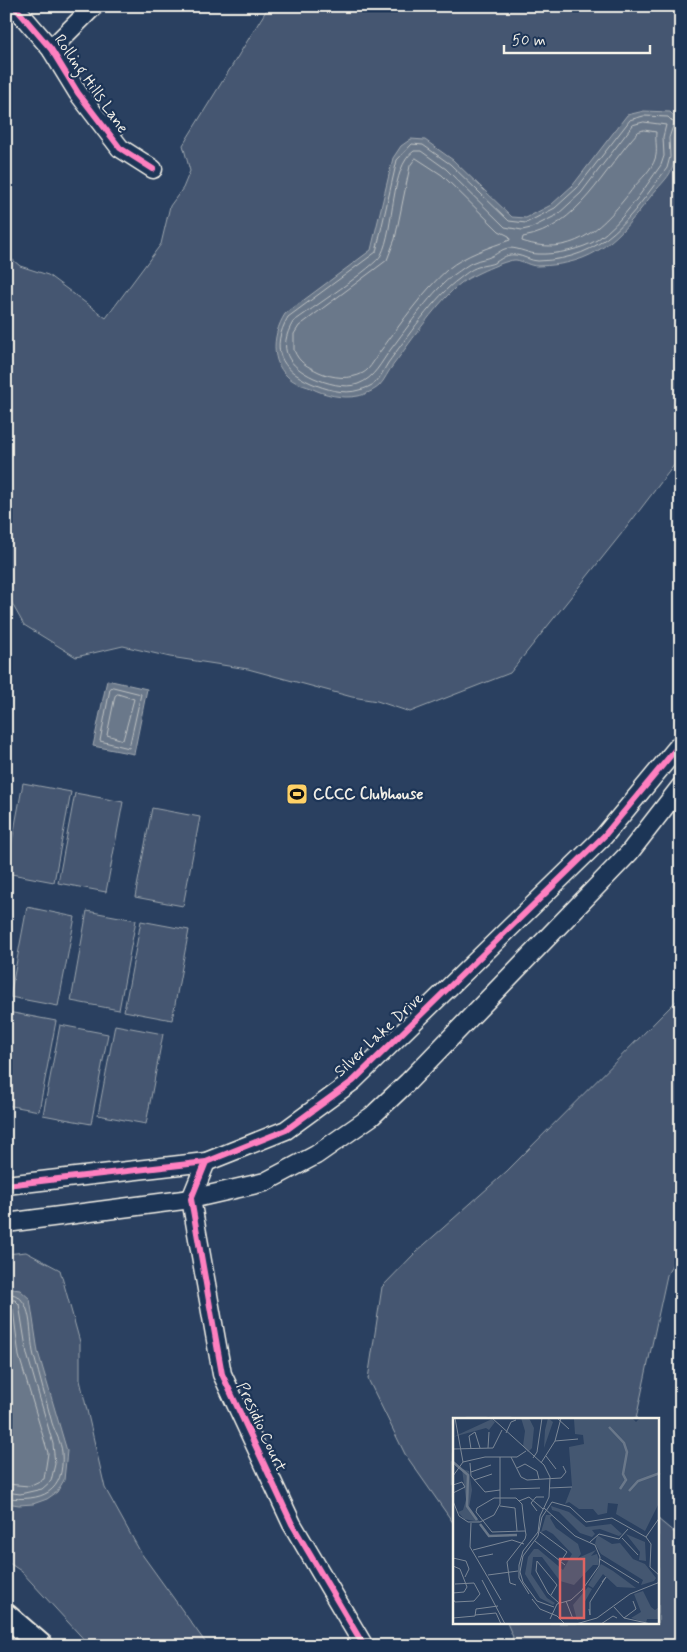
<svg xmlns="http://www.w3.org/2000/svg" width="687" height="1652" viewBox="0 0 687 1652" font-family="Mynerve,sans-serif">
  <rect width="100%" height="100%" fill="#2a4060"/>
  <filter id="ink" filterUnits="userSpaceOnUse"><feTurbulence type="fractalNoise" baseFrequency=".02" numOctaves="2"/><feDisplacementMap in="SourceGraphic" scale="10" xChannelSelector="R" yChannelSelector="G"/><feConvolveMatrix kernelMatrix="1 2 1 2 8 2 1 2 1" color-interpolation-filters="sRGB"/></filter>
  <g filter="url(#ink)">
    <g fill="#445771" stroke="#9ca4ac">
      <path d="M269 6H681V456L626 528 510 673 410 712 377 701 352 697 248 669 170 657 123 646 76 657 24 625 6 593V254L20 266 48 275 106 318 161 244 170 206 183 188 190 171 183 145Z"/>
      <path d="M23 783 71 792 54 882 6 873Z"/>
      <path d="M75 793 123 802 106 892 58 883Z"/>
      <path d="M152 808 200 817 183 906 135 897Z"/>
      <path d="M27 907 75 917 58 1006 10 997Z"/>
      <path d="M87 911 136 920 119 1010 71 1001Z"/>
      <path d="M141 921 189 930 172 1020 124 1011Z"/>
      <path d="M681 996V1248L667 1275 636 1419 454 1420V1524L405 1454 368 1379 382 1287 416 1252 507 1171Z"/>
      <path d="M8 1012 56 1021 39 1111 6 1105Z"/>
      <path d="M60 1025 108 1034 91 1124 43 1115Z"/>
      <path d="M115 1025 163 1034 146 1124 98 1115Z"/>
      <path d="M26 1252 60 1270 80 1342V1380L105 1488 141 1553 208 1646H90L21 1571 6 1561V1254Z"/>
      <path d="M658 1519 681 1538V1646H509L513 1637 507 1623H658Z"/>
    </g>
    <g fill="#6a788a" stroke="#a1a8b0">
      <path d="M644 111 670 112 680 122C678 127 674 134 674 140 673 150 676 159 672 169 668 179 657 188 651 196 618 239 596 265 537 266 530 266 523 261 516 260 507 259 470 276 461 283 438 301 412 340 394 364 388 371 385 380 379 386 375 390 364 395 358 396 343 399 324 395 311 388 306 386 301 385 297 383 269 369 271 336 285 314L371 250 393 158 401 146 411 139 425 140 453 160 512 217 526 218 551 205 573 185 627 115Z"/>
      <path d="M107 680 147 689 134 754 93 746Z"/>
      <path d="M6 1288 20 1290 30 1299 38 1352 67 1451 64 1480 57 1492 47 1499 33 1504 19 1505 6 1503V1433L9 1429 6 1426Z"/>
    </g>
    <g fill="none" stroke-linecap="round" stroke-linejoin="round">
      <g stroke="#bdc1c2" stroke-width="1">
        <path d="M644 116 668 117 674 123 669 138 670 157 667 168C630 217 606 259 538 261 531 261 524 256 516 255 507 254 504 257 496 262 491 265 484 265 478 267 471 269 464 275 459 279 436 295 405 340 388 363 384 369 381 377 376 382 372 386 364 389 359 390 344 395 325 389 311 383 280 369 270 349 288 317L376 252 397 160 412 144 423 145 450 164 509 221 526 223 555 208 577 188 630 120Z"/>
        <path d="M644 122 666 125 663 137 664 156 661 165C643 190 623 222 597 240 582 249 556 255 538 254 529 254 520 248 509 248 501 249 499 253 492 256 487 259 480 259 474 262 468 264 461 270 455 274 433 289 408 327 391 349 381 362 375 378 358 384 345 389 326 383 314 378 288 366 277 349 293 322 308 311 376 266 381 255 395 228 390 167 414 151H421L446 169 505 227 522 230 531 228 557 215 581 193 633 125Z"/>
        <path d="M644 130 656 132C655 141 658 151 655 159 652 169 641 179 634 187 605 225 575 259 522 241L523 237C578 228 604 169 638 132Z"/>
        <path d="M416 158 442 175 499 231 509 236 510 240C490 247 465 255 448 269 423 291 402 322 382 349 376 356 371 369 363 373 350 380 332 378 319 372 307 366 299 363 294 350V334L299 326 387 260 395 239 410 166Z"/>
        <path d="M113 687 141 694 129 748 100 741 110 689Z"/>
        <path d="M118 694 134 699 123 740 107 735 115 696Z"/>
        <path d="M6 1293C36 1294 28 1335 34 1356 40 1378 46 1400 52 1423 55 1432 61 1442 62 1452 65 1494 42 1501 6 1498"/>
        <path d="M6 1300H15L19 1304 27 1354 53 1444 55 1464 51 1481 42 1489 20 1494 6 1492"/>
        <path d="M6 1307 13 1309 19 1356 48 1453 44 1479 29 1486 6 1484"/>
      </g>
      <g stroke="#f4f1e8" stroke-width="21">
        <g id="minor">
          <path d="M14 6 51 49 78 93 120 148 153 169"/>
          <path d="M51 49 94 6"/>
          <path d="M206 1162 191 1199 222 1374 292 1524 364 1646"/>
          <path d="M6 1185 206 1162 286 1130 353 1081 604 836 681 743"/>
          <path d="M6 1223 191 1199 265 1182 316 1155 372 1116 408 1082 629 853 681 786"/>
        </g>
      </g>
      <g stroke="#f4f1e8" stroke-width="26">
        <path id="tertiary" d="M6 1615 42 1646"/>
      </g>
      <use href="#minor" stroke="#1d3557" stroke-width="18"/>
      <use href="#tertiary" stroke="#1d3557" stroke-width="22"/>
      <g stroke="#1d3557" stroke-width="9">
        <g id="cycleway">
          <path d="M14 6 51 49 78 93 120 148 153 169"/>
          <path d="M206 1162 191 1199 222 1374 292 1524 364 1646"/>
          <path d="M6 1185 206 1162 286 1130 353 1081 604 836 681 743"/>
        </g>
      </g>
      <use href="#cycleway" stroke="#ff80c0" stroke-width="6"/>
    </g>
  </g>
  <defs>
    <g id="stadium-square" transform="scale(1.125)"><rect x="-9" y="-9" width="18" height="18" rx="4" fill="#ffd166" stroke="#1d3557"/><path d="M0-5a6.5 5 0 1 0 0 10a6.5 5 0 1 0 0-10ZM-3.5-1.8h7v3.6h-7Z" fill="#111"/></g>
  </defs>
  <g fill-rule="evenodd">
    <use href="#stadium-square" x="297" y="794"/>
  </g>
  <g text-anchor="middle" dominant-baseline="central" stroke-width="4.5" stroke-linejoin="round" paint-order="stroke">
    <g font-size="16" fill="#f4f1e8" stroke="#1d3557">
      <text transform="translate(91 84) rotate(55)">Rolling Hills Lane</text>
      <text transform="translate(379 1035) rotate(-43)">Silver Lake Drive</text>
      <text transform="translate(261 1427) rotate(65)">Presidio Court</text>
    </g>
    <g font-size="16" font-weight="bold" fill="#f4f1e8" stroke="#1d3557" text-anchor="start">
      <text x="313" y="794">CCCC Clubhouse</text>
    </g>
  </g>
  <g transform="translate(453 1418)">
    <rect width="206" height="206" fill="#2a4060"/>
    <path d="M68 0H76L81 10 79 30 75 34 70 28 72 13ZM95 0 100 4 91 30 92 12ZM179 0 183 4 187 0H206V85L192 113 163 96 165 86 155 85 154 95 145 97 140 91H126L116 84 112 86 119 68 116 29 131 26 130 17 122 16 121 1ZM39 1 42 4 36 12 33 10 0 19ZM9 51 16 53 19 72 16 90 27 104 11 101 5 94 10 92 13 82ZM98 88 116 94 133 109 158 106 169 116 166 118 147 111 139 112 142 116 139 119 127 115 106 94 99 92ZM93 97H99L97 100 103 110 125 126 128 136 125 140 143 132 138 138 144 136 146 142 145 147H140L121 167 107 163 89 139H80L78 156 94 180 102 185 100 187 87 180 72 156 75 139 81 131H85L110 152 119 136 100 116 93 112 88 114ZM173 116 192 124 193 143 186 142 187 134ZM144 117 159 126 167 125 180 141 192 146 203 160 201 163 188 167 190 162 148 136 142 126ZM148 146 160 153 183 170 164 169 150 156 140 170 135 167ZM135 169 139 171 130 187 131 199 124 202 120 187ZM190 173 198 189 202 192 206 189V201H194L193 205 178 200 188 194 181 176Z" fill="#445771"/>
    <path fill="none" stroke="#6a788a" stroke-width="2.5" d="M156 9 171 25 174 34 170 56 173 62 167 71M0 44 15 57 14 88 24 102M176 73 185 63 207 55M27 106 36 118 64 117"/>
    <path fill="none" stroke="#7b8796" stroke-width="1" d="M39 0 91 47 97 59 96 79 87 98 85 114 70 133 66 147V160L76 176M104 0 116 11M53 15 58 4 63 2M102 23 125 21M35 30 36 14M0 31 40 30 49 12M18 31 16 18 22 14 27 30M93 38 103 51M58 39 68 59 74 62 108 60 113 54 110 48M80 40 84 34 89 0M10 44 32 39H64L73 33M17 45 18 58 32 74 47 72M88 45 102 23 108 0M64 50 72 46 84 53 86 61M18 54 38 47M0 58 10 44 2 0M21 62 39 56M0 67 9 64 12 69 0 75M96 70 119 69M57 71 87 70M0 83 6 98 15 104H27L41 97 47 86V39M66 83 76 79 90 91M47 88 62 90 64 113M91 90 122 118 142 127 147 139 146 148 129 172 118 182 104 186 97 201M84 93 78 85 83 79H91M18 105 17 129 48 182M87 114 114 134 108 143M193 119 207 99M169 120 185 137M82 123 112 147M137 124 146 116 166 121 175 111M20 132 59 122 71 126M25 139 40 136M0 140 13 143 16 151 12 159M147 141 186 165M0 148 7 151 14 169 11 174 0 175M35 157 65 153M29 162 52 206M63 167 57 165 54 144 72 121 73 117 71 104 69 86 63 80H41L24 90 23 94 39 114 72 113M98 177 104 167 84 143 83 153 95 175 106 185M0 181 2 184 21 183 27 176 21 165 2 166M79 181 87 191 104 198 111 205M113 183 120 201M101 189 84 183 70 164 67 154 70 138 85 118 89 99 99 84 117 89 133 104 159 100 193 119 198 126 197 149 207 158M161 189 171 200 198 206M136 191 137 197V184L153 159 149 164M22 197 43 195 48 206M0 200 22 198 23 191 45 188M171 200 183 191 180 183M123 206 144 200 177 176 207 164M148 206 160 198 164 200"/>
    <path fill="#df6462" fill-opacity="0.15" stroke="#df6462" stroke-width="2.5" d="M107 141H131V200H107Z"/>
    <rect width="206" height="206" fill="none" stroke="#f4f1e8" stroke-width="2.5"/>
  </g>
  <rect width="687" height="1652" fill="none" stroke="#1d3557" stroke-width="25"/>
  <rect x="12" y="12" width="662" height="1627" fill="none" stroke="#f4f1e8" stroke-width="2" filter="url(#ink)"/>
  <path d="M504 45v8h146v-8" fill="none" stroke="#f4f1e8" stroke-width="2.5"/>
  <text x="512" y="45" font-size="15" fill="#f4f1e8" stroke="#1d3557" stroke-width="4" paint-order="stroke">50 m</text>
</svg>
